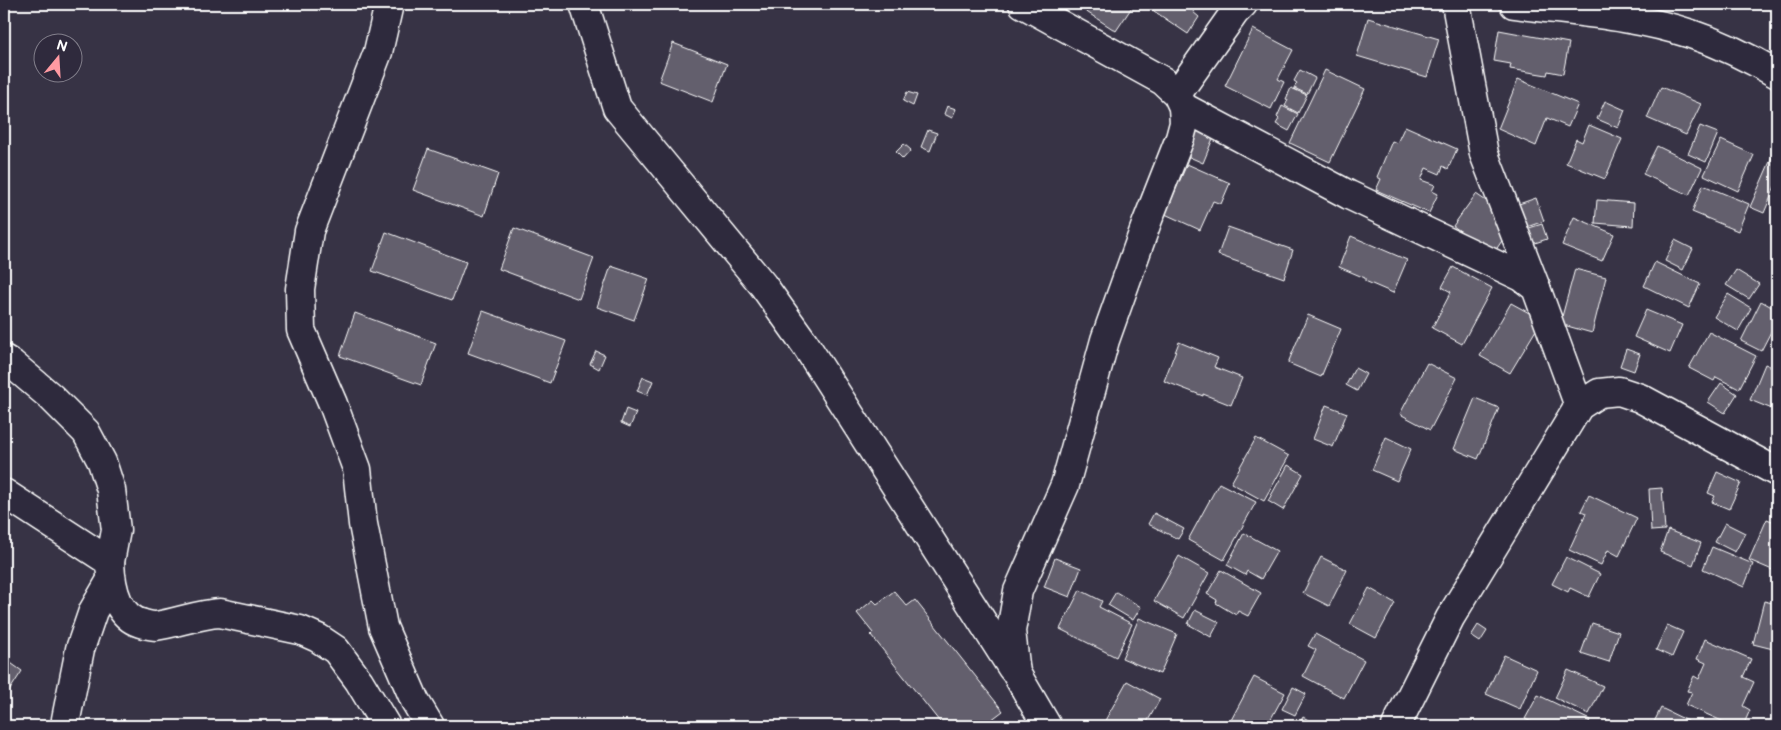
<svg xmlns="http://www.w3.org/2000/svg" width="1781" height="730" viewBox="0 0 1781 730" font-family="'Balsamiq Sans',sans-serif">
  <rect width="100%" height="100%" fill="#373345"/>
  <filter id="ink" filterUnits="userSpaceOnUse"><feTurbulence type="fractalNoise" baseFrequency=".02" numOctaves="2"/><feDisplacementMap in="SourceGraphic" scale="10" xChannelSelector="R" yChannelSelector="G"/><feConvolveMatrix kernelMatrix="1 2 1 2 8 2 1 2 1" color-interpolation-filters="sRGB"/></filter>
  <g filter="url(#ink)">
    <g fill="#635f6d" stroke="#fff">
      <path d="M1086 4H1134L1116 31 1082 9Z"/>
      <path d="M1150 4H1198L1193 12 1199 17 1188 34 1148 7Z"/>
      <path d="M1368 18 1439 39 1427 77 1357 56Z"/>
      <path d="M1253 29 1293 50 1278 79 1284 82 1271 109 1225 86Z"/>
      <path d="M1499 30 1569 43 1563 74 1548 71 1547 75 1510 69 1511 64 1494 61Z"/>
      <path d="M673 43 727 64 713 102 659 81Z"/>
      <path d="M1300 70 1315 78 1307 94 1294 88 1297 83 1294 81Z"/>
      <path d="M1325 70 1365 89 1330 162 1290 143Z"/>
      <path d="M1518 79 1578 104 1568 127 1547 118 1536 146 1498 129Z"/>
      <path d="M1661 87 1701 104 1686 135 1647 118Z"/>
      <path d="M1291 88 1307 95 1298 113 1285 106 1288 100 1286 99Z"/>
      <path d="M907 92 917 95 913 106 903 101Z"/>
      <path d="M1605 101 1625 110 1618 128 1597 119Z"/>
      <path d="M947 106 956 109 952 118 944 114Z"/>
      <path d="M1282 106 1298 114 1289 131 1276 124 1279 119 1277 117Z"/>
      <path d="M1777 116V127L1773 124Z"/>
      <path d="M1589 125 1622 139 1605 179 1566 163 1576 139 1582 142Z"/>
      <path d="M1405 126 1457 149 1448 169 1443 166 1440 174 1426 168 1421 180 1435 185 1432 191 1438 194 1429 213 1376 190 1381 179 1377 177 1392 141 1397 143Z"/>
      <path d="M1700 126 1718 133 1706 162 1688 154Z"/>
      <path d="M1196 129 1214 136 1203 163 1185 155Z"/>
      <path d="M928 130 937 133 930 151 921 147Z"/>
      <path d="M1721 140 1754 155 1738 191 1704 175Z"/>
      <path d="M904 144 911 150 903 159 896 152Z"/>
      <path d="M1657 146 1702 168 1689 195 1643 174Z"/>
      <path d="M428 149 498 174 484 216 413 190Z"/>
      <path d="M1772 157 1777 159V182L1764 213 1750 207Z"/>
      <path d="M1187 164 1230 183 1221 204 1213 201 1200 230 1165 214Z"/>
      <path d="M1703 185 1749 204 1738 231 1692 212Z"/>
      <path d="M1476 194 1498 209 1492 217 1510 229 1493 254 1453 226Z"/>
      <path d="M1536 198 1544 221 1524 228 1516 205Z"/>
      <path d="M1597 200 1634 203 1633 226 1595 223Z"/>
      <path d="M1574 217 1614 234 1602 261 1562 245Z"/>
      <path d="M1542 224 1547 239 1532 244 1526 229Z"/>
      <path d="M1228 227 1293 250 1284 278 1218 255Z"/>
      <path d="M514 228 594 258 579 299 499 269Z"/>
      <path d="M386 232 466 262 452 300 372 271Z"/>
      <path d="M1351 236 1407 260 1393 293 1365 281V278L1339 267Z"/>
      <path d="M1675 240 1693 249 1683 270 1665 261Z"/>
      <path d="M1655 262 1700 284 1689 308 1644 286Z"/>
      <path d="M611 266 649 279 634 320 597 307Z"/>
      <path d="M1453 267 1492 288 1462 344 1432 328 1451 292 1442 287Z"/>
      <path d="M1575 269 1606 277 1592 333 1560 324Z"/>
      <path d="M1736 270 1759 284 1749 299 1726 285Z"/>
      <path d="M1728 294 1751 308 1738 331 1714 317Z"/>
      <path d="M1761 301 1777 310V320L1761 351 1741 341Z"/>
      <path d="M1511 303 1542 320 1510 373 1480 356Z"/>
      <path d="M1646 310 1682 325 1670 353 1634 337Z"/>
      <path d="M483 311 566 341 550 383 468 353Z"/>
      <path d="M355 313 436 343 421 385 340 356Z"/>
      <path d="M1308 315 1341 329 1321 377 1288 363Z"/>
      <path d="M1709 332 1756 356 1739 389 1716 377 1714 381 1689 368Z"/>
      <path d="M1179 342 1218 358 1214 367 1242 378 1231 405 1203 394V396L1164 381Z"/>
      <path d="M1626 349 1640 354 1634 371 1620 366Z"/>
      <path d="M596 351 605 355 599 369 590 364Z"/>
      <path d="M1427 363 1457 378 1430 430 1400 414Z"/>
      <path d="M1765 364 1777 369V411L1750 400Z"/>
      <path d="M1355 368 1366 374 1357 391 1346 385Z"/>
      <path d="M643 377 653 381 647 395 637 391Z"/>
      <path d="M1721 383 1737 394 1725 413 1708 402Z"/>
      <path d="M1475 398 1499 408 1478 459 1454 449Z"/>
      <path d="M1326 405 1347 413 1333 447 1313 439Z"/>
      <path d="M626 409 636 413 630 427 621 423Z"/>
      <path d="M1386 437 1411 449 1397 481 1372 470Z"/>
      <path d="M1256 438 1289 456 1264 501 1231 483Z"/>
      <path d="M1288 465 1303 474 1283 510 1268 501Z"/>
      <path d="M1717 472 1741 483 1729 509 1712 502 1715 496 1708 493Z"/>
      <path d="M1219 483 1256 502 1224 560 1188 540Z"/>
      <path d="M1662 488 1665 530 1651 531 1649 489Z"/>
      <path d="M1589 495 1637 518 1619 556 1608 550 1601 565 1569 550 1586 513 1581 511Z"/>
      <path d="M1154 513 1184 529 1178 539 1148 524Z"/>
      <path d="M1767 519 1777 523V572L1749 560Z"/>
      <path d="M1725 523 1745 533 1735 552 1715 542Z"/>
      <path d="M1668 530 1701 543 1693 565 1660 552Z"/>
      <path d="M1244 533 1277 551 1261 579 1247 571 1245 575 1227 565Z"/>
      <path d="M1712 547 1753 564 1744 587 1703 569Z"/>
      <path d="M1179 556 1209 573 1184 618 1154 601Z"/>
      <path d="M1321 557 1347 570 1329 606 1303 593Z"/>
      <path d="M1566 557 1600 574 1589 597 1570 588 1568 592 1552 584Z"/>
      <path d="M1055 558 1081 568 1070 597 1044 587Z"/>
      <path d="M1221 570 1261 593 1248 616 1238 611 1236 615 1216 603 1217 600 1207 594Z"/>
      <path d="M1369 588 1395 603 1376 638 1350 624Z"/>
      <path d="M1080 590 1102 601 1099 607 1132 624 1116 657 1060 629Z"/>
      <path d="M894 591 907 606 915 600 1003 711 983 726H943L871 635 873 633 857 613 873 600 877 604Z"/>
      <path d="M1116 592 1141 607 1133 620 1108 605Z"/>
      <path d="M1764 601 1777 604V650L1753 644Z"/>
      <path d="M1195 610 1219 622 1211 637 1188 624Z"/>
      <path d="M1139 618 1177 634 1160 674 1122 658Z"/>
      <path d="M1592 623 1619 632 1609 662 1581 653Z"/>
      <path d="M1478 625 1487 631 1480 642 1471 636Z"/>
      <path d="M1667 625 1683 632 1672 657 1656 650Z"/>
      <path d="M1315 634 1364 660 1344 698 1303 676 1316 650 1308 646Z"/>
      <path d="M1705 639 1751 659 1743 677 1754 682 1743 706 1750 710 1743 726H1733L1686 705 1692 692 1687 691 1694 676 1699 679 1706 663 1697 659Z"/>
      <path d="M1504 655 1537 670 1520 709 1486 694Z"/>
      <path d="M5 659 22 671 4 699V661Z"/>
      <path d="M1568 670 1603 686 1589 714 1555 698Z"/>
      <path d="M1254 677 1285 693 1267 726H1238L1230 722Z"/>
      <path d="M1127 681 1160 699 1145 726H1102Z"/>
      <path d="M1293 687 1306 694 1295 715 1282 709Z"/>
      <path d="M1538 695 1590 720 1587 726H1540L1525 719Z"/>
      <path d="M1661 708 1688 721 1686 726H1652Z"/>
      <path d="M1303 717 1319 726H1298Z"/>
    </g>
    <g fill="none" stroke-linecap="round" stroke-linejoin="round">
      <g stroke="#fff" stroke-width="31">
        <g id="minor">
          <path d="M389 4 378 52 309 231 300 289 301 330 333 404 357 469 363 524 383 627 415 701 430 726"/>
          <path d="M584 4 617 108 763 285 805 344 1012 668"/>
          <path d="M1023 4 1163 81 1177 94 1183 107 1184 123 1180 138 1147 222 1105 340 1065 485 1018 591 1011 631 1016 673 1047 726"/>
          <path d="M1456 4 1484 154 1536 288"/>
          <path d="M1514 4C1573 12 1634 15 1691 34 1721 44 1750 58 1777 74"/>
          <path d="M1177 94 1235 12 1243 4"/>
          <path d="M1183 107 1349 195 1522 277 1536 288 1579 406"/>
          <path d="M4 359 12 364 51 397 86 432 102 462 111 490 116 530 110 562"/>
          <path d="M4 493 110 562C111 586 116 618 144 624 148 625 152 626 156 626 177 623 198 614 220 613L300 630 318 638 336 650 359 681 386 726"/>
          <path d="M66 726V719L80 649 93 611 111 580"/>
          <path d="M1396 726 1450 618 1579 406 1599 393 1619 391 1640 398 1777 472"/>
        </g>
      </g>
      <use href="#minor" stroke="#2f2a3d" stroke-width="28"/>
    </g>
  </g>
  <rect width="1781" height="730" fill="none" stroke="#2f2a3d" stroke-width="20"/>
  <rect x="10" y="10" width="1761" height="710" fill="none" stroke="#fff" stroke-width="2" filter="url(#ink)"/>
  <g transform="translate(58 58) rotate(18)"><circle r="24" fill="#2f2a3d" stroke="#827f8b"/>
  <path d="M0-4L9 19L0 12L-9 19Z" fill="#ff9aa2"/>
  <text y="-8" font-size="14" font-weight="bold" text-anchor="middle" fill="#ffffff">N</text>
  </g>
</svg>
